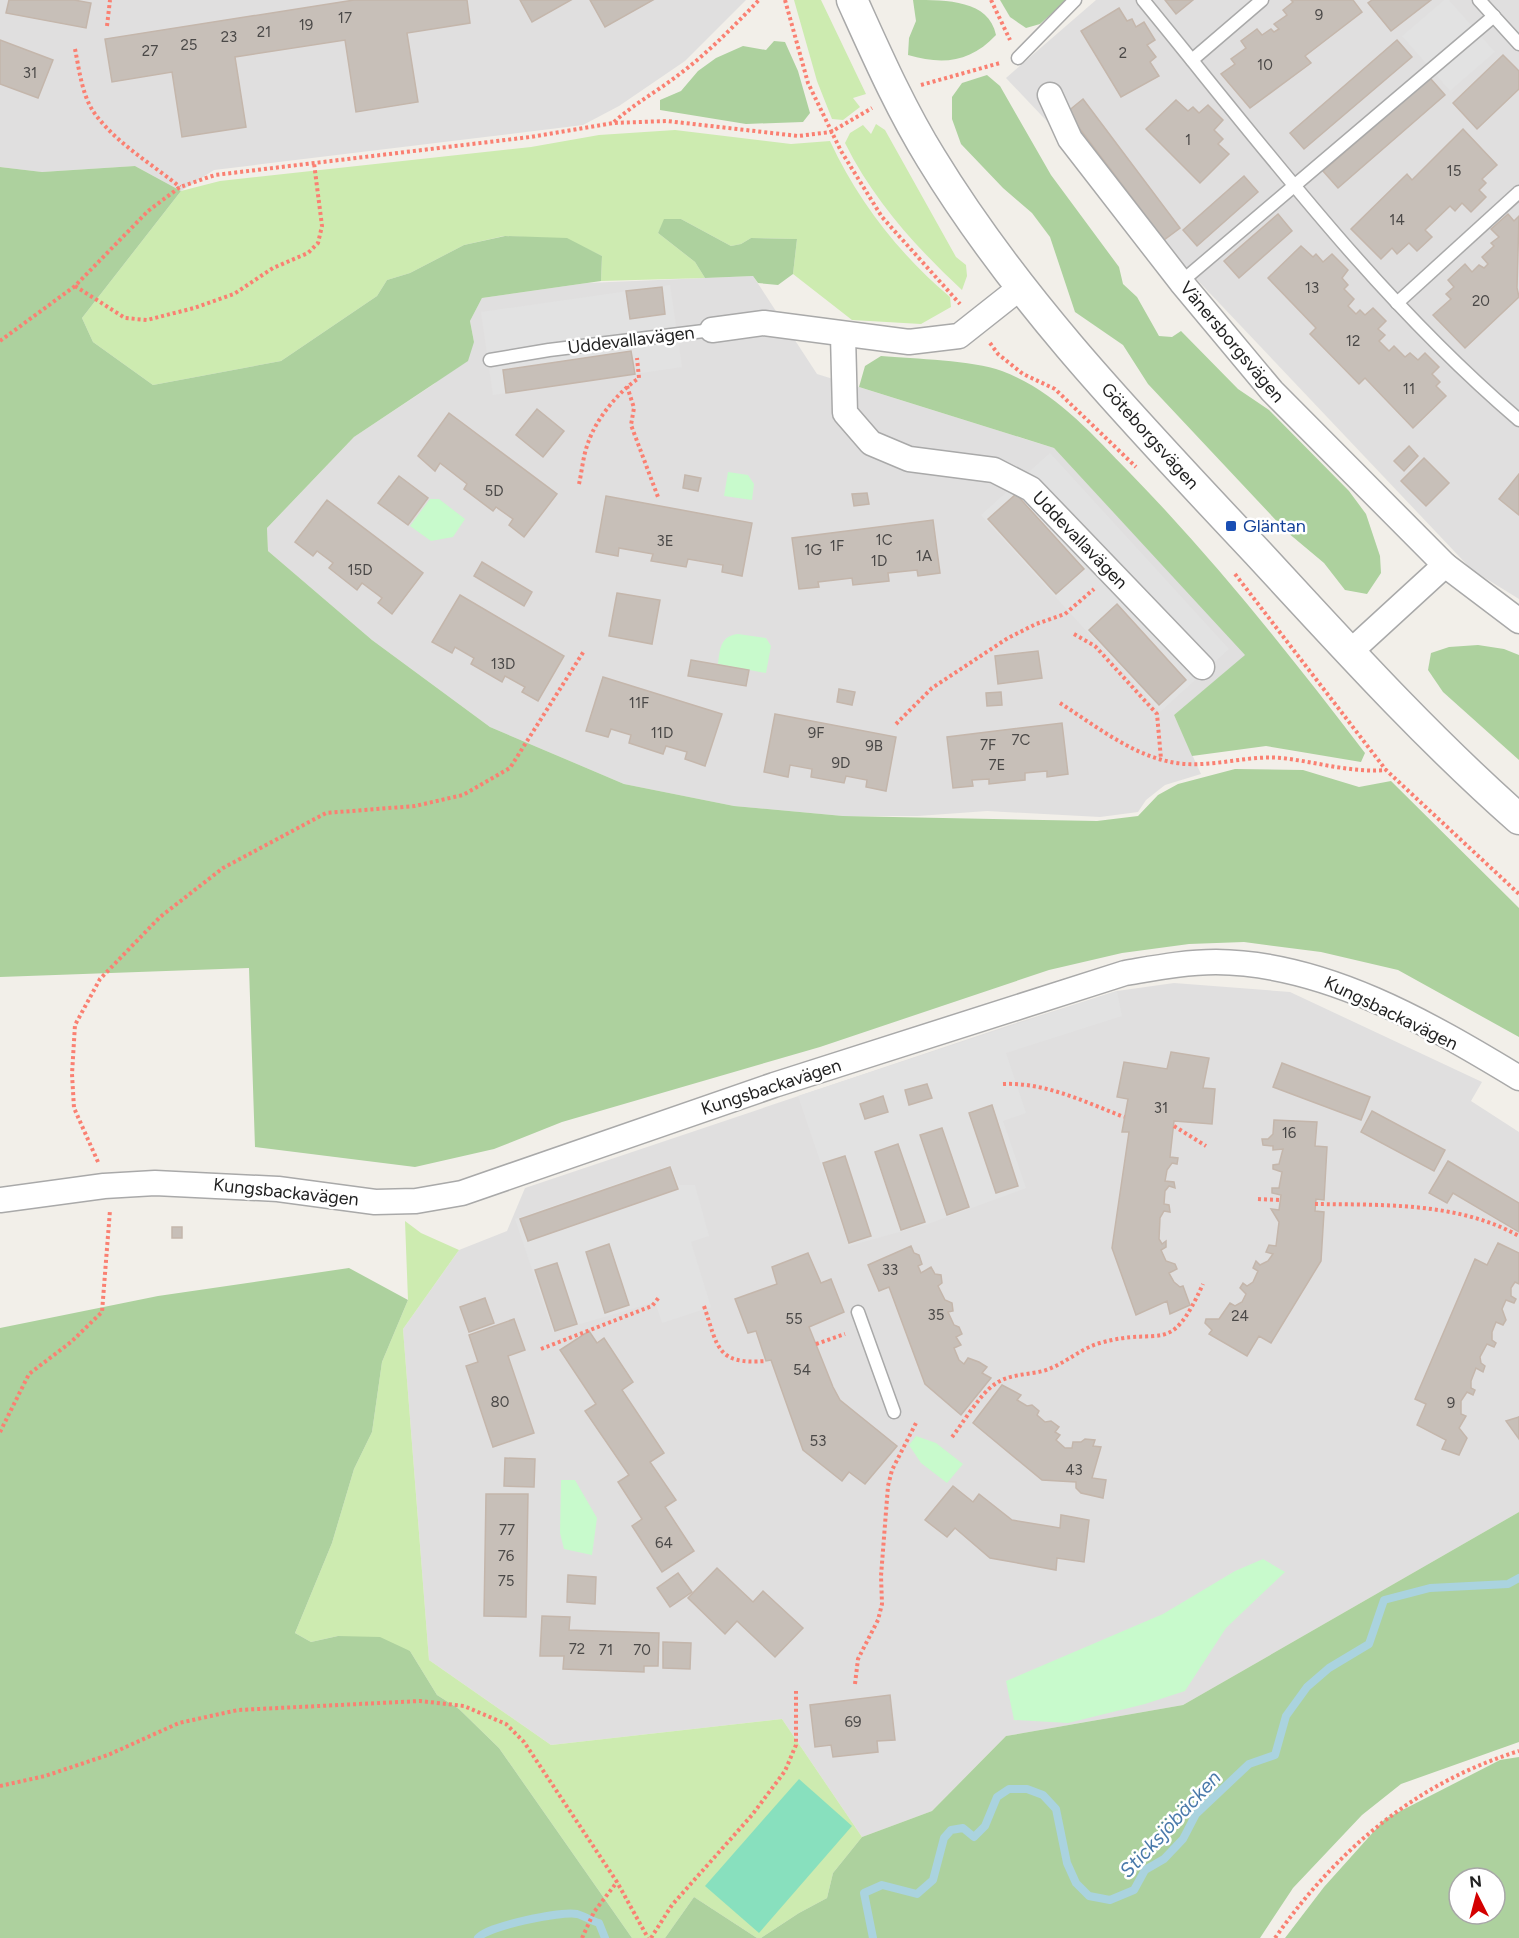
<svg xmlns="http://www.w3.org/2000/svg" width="1519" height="1938" viewBox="0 0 1519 1938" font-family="Figtree,sans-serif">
  <rect width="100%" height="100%" fill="#f2efe9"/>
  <g fill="#e0dfdf">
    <path d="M0 0H746L685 61 619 106 583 125 214 170 181 191 135 166 42 172 0 167Z"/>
    <path d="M1096 0H1519V599L1472 570 1006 78Z"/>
    <path d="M753 276 817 374 1054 448 1246 655 1174 715 1201 774 1165 785 1146 800 1138 812 1100 817 987 811 918 816H843L734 806 624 784 490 727 372 640 268 551 267 528 354 437 434 384 474 342 470 321 482 298 587 283Z"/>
    <path d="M1174 983 1290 992 1482 1082 1471 1101 1519 1132V1512L1183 1705 1006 1736 932 1811 862 1837 782 1719 551 1745 429 1660 403 1329 459 1250 507 1231 525 1188 1010 1025 1117 991Z"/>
  </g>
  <g fill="#cdebb0">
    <path d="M794 0H821L866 94 853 98 860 107 843 120 832 119 817 81Z"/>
    <path d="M876 124 885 130 956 257 966 265 967 276 962 290C915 246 874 201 845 143L850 133 863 125 871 134Z"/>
    <path d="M675 130 791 144 830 141C858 201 899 254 950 297L951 307 921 324 852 320 793 274 797 239 751 238 741 244 731 246 681 219H665L658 233 695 262 705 278 601 281 602 256 567 239 504 236 464 245 410 273 387 280 377 296 281 361 153 385 93 342 82 318 181 191 220 181 531 147 599 135Z"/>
    <path d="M405 1221 421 1233 459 1250 403 1329 429 1660 551 1745 782 1719 862 1837 833 1873 827 1898 799 1913 761 1938H757L694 1897 665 1938H632L499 1748 459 1709 437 1695 410 1651 338 1636 311 1642 295 1633 332 1543 354 1469 372 1432 382 1362 408 1300Z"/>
  </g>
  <g fill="#add19e" fill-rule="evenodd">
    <path d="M913 0C947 0 989 0 996 35 970 63 942 65 908 55L909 38 916 21Z"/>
    <path d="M1000 0H1067L1040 24 1026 28 1010 17Z"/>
    <path d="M774 41 785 42 798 71 810 113 803 122 746 124 660 110V100L681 91 698 71 716 58 743 46 766 50Z"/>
    <path d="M987 75 1000 86 1051 175 1119 267 1123 284 1137 297 1159 336 1172 337 1181 331 1238 389 1269 410 1349 491 1366 514 1380 556 1381 573 1367 594 1345 590 1324 563 1287 532 1148 384 1123 345 1075 312 1050 237 1032 213 1003 188 961 144 952 119V97L962 83Z"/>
    <path d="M135 166 181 191 82 318 93 342 153 385 281 361 377 296 387 280 410 273 464 245 505 236 567 238 602 256 601 281 482 298 470 321 474 342 468 361 354 437 267 528 268 551 372 640 490 727 624 784 734 806 843 816 1097 821 1138 816 1158 795 1178 784 1235 769 1303 770 1359 787 1391 781 1519 908V1037L1398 970 1321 952 1244 942 1189 944 1122 953 1049 970 820 1047 562 1122 494 1149 415 1167 255 1147 249 968 0 977V167L42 172Z"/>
    <path d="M664 219H681L731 246 741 244 751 238 797 239 793 274 778 285 758 283 753 276 705 278 695 262 658 233Z"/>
    <path d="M881 356C915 359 972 360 1002 371 1055 391 1091 433 1129 472 1215 560 1290 655 1365 753L1361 762 1266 746 1192 756 1174 715 1245 655 1054 448 859 387 865 366Z"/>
    <path d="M1478 645 1504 649 1519 655V760L1443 692 1428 670 1431 653 1449 647Z"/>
    <path d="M349 1268 408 1300 382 1362 372 1432 354 1469 332 1543 295 1633 311 1642 338 1636 380 1637 410 1651 437 1695 459 1709 499 1748 632 1938H0V1328L158 1296Z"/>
    <path d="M1519 1512V1742L1401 1784 1362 1815 1293 1888 1260 1938H761L799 1913 827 1898 833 1873 862 1837 932 1811 1006 1736 1183 1705Z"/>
    <path d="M1519 1757V1938H1285L1324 1887 1385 1819 1500 1760ZM1459 1878H1495V1914H1459Z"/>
    <path d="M694 1897 757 1938H665Z"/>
  </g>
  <g fill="#c8facc">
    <path d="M728 472 748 475 754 484 752 500 724 496Z"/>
    <path d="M430 499H439L465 519 453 537 431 541 410 526Z"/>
    <path d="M738 634 766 638 771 646 766 673 718 664C720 649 720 636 738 634Z"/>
    <path d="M916 1436 936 1443 963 1464 947 1483 921 1463 909 1445Z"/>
    <path d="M561 1480H575L597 1518 592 1555 564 1549 560 1533Z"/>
    <path d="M1263 1559 1285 1572 1226 1628 1185 1691 1145 1704 1068 1723 1014 1720 1006 1681 1163 1614 1235 1571Z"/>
  </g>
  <path fill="#88e0be" d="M799 1779 852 1826 759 1933 705 1886Z"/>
  <g fill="#e2e2e2">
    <path d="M1444 0H1449L1495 52 1450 91 1402 36Z"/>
    <path d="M670 285 682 367 493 395 481 312Z"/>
    <path d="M1050 453 1229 649 1160 712 981 515Z"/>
    <path d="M1117 991 1122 1016 1006 1053 1026 1113 1003 1121 1026 1188 928 1224 849 1246 798 1096Z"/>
    <path d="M671 1165 679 1185H695L709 1236 691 1242 711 1307 662 1323 655 1302 553 1332 515 1219Z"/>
  </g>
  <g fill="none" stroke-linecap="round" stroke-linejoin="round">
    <g stroke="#aad3df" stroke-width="8">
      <path d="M478 1938C487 1926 561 1911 577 1914 584 1916 592 1921 599 1923L605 1938"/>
      <path d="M873 1938 864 1893 882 1885 917 1894 933 1880 944 1838 951 1830 963 1828 974 1837 985 1826 997 1797 1009 1789H1027L1043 1795 1056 1809 1067 1863 1076 1883 1089 1896 1110 1900 1134 1890 1145 1870 1164 1859 1183 1839 1196 1814 1249 1764 1275 1755 1286 1716 1307 1687 1329 1668 1369 1644 1384 1600 1430 1588 1508 1584 1519 1578"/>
    </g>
  </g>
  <g fill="#c7bfb8" stroke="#c4b6ab" stroke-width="1.5">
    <path d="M9 0H74L91 3 86 28 6 13Z"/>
    <path d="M354 0H467L470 23 407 33 418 102 356 112 345 40 235 57 246 127 182 137 172 72 112 82 105 39Z"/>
    <path d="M520 0H571L532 22Z"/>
    <path d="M590 0H653L605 27Z"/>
    <path d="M1165 0H1193L1176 14Z"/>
    <path d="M1291 0H1353L1362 12 1305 56 1311 63 1250 108 1221 74 1235 64 1231 59 1246 48 1241 41 1257 29 1262 35 1271 29 1274 32 1279 29 1274 24 1287 15 1283 10 1293 2Z"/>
    <path d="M1372 0H1431L1391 31 1368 3Z"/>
    <path d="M1119 8 1127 21 1132 19 1136 27 1144 22 1155 40 1147 45 1156 57 1150 62 1159 76 1121 97 1081 31Z"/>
    <path d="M0 40 53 60 38 98 0 84Z"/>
    <path d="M1397 40 1412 57 1304 149 1290 133Z"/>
    <path d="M1503 55 1519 71V89L1477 129 1453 103Z"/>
    <path d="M1430 78 1445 95 1338 188 1323 171Z"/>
    <path d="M1083 99 1180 228 1164 240 1067 112Z"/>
    <path d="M1176 100 1188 111 1193 107 1199 113 1208 105 1223 120 1214 130 1223 139 1218 144 1229 154 1200 183 1146 129Z"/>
    <path d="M1463 129 1497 165 1482 179 1486 183 1479 190 1486 197 1471 212 1462 203 1455 211 1450 206 1425 230 1432 237 1417 251 1409 243 1397 254 1392 248 1381 259 1351 229 1407 174 1412 180Z"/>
    <path d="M1244 176 1258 192 1197 246 1183 230Z"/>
    <path d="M1278 214 1292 231 1239 278 1224 261Z"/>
    <path d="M1508 214 1514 221 1519 216 1517 288 1519 297 1465 348 1433 315 1451 299 1446 294 1454 287 1448 280 1465 264 1472 272 1479 265 1484 268 1488 264 1482 257 1494 246 1491 243 1499 237 1491 229Z"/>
    <path d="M1301 246 1313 257 1316 254 1323 262 1332 254 1348 270 1342 278 1348 285 1344 289 1354 299 1348 306 1356 314 1360 310 1365 315 1373 308 1386 321 1378 329 1385 335 1379 341 1389 351 1394 346 1405 357 1410 353 1418 360 1425 353 1439 367 1432 374 1440 382 1436 386 1446 396 1413 428 1365 378 1359 384 1310 334 1316 328 1268 278Z"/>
    <path d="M662 287 665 314 630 319 626 291Z"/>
    <path d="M631 351 635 374 506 393 503 370Z"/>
    <path d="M537 409 564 431 543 457 516 435Z"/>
    <path d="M449 413 557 494 524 537 509 525 513 519 496 507 493 511 464 489 467 484 440 463 435 471 418 456Z"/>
    <path d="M1409 446 1418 456 1404 471 1394 461Z"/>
    <path d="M1424 458 1449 483 1426 506 1401 481Z"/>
    <path d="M1519 474V515L1499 499Z"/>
    <path d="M685 475 701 478 698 491 683 488Z"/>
    <path d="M399 476 428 498 408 525 378 503Z"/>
    <path d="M867 493 869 504 854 506 852 494Z"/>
    <path d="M1016 494 1084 569 1056 594 988 519Z"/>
    <path d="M606 496 752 523 742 576 722 572 723 565 688 559 686 567 651 561 653 554 619 548 618 556 596 552Z"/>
    <path d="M327 500 423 573 392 614 378 603 382 598 362 583 357 590 329 568 333 563 317 551 313 556 295 542Z"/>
    <path d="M933 520 940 573 918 576 917 570 888 573 889 581 853 585 852 578 818 582 819 587 799 589 792 538Z"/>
    <path d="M482 562 532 592 524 606 474 576Z"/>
    <path d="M617 593 660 600 652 644 609 636Z"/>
    <path d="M460 595 564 656 538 701 522 692 525 687 505 676 502 682 471 664 474 658 455 647 452 653 432 642Z"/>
    <path d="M1117 604 1186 680 1159 705 1089 630Z"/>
    <path d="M1038 651 1042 678 998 684 995 656Z"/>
    <path d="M691 660 749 670 746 686 688 676Z"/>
    <path d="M603 677 722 714 705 766 685 759 687 752 666 746 663 754 629 743 631 735 611 729 608 737 586 731Z"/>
    <path d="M839 689 855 692 852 705 837 702Z"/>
    <path d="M1001 692 1002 705 987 706 986 693Z"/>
    <path d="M775 714 896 737 886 791 866 787 867 780 846 776 844 783 811 777 812 769 790 765 788 777 764 772Z"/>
    <path d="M1062 723 1068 774 1047 777V771L1025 773V780L989 784V779L972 780 973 786 953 788 947 737Z"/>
    <path d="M1171 1052 1209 1058 1203 1088 1215 1089 1212 1124 1174 1121 1170 1157 1178 1158 1177 1164 1172 1163 1167 1170 1165 1181 1174 1182 1175 1188 1169 1186 1165 1191 1164 1204 1169 1205 1170 1212 1164 1211 1160 1218 1159 1239 1162 1244 1166 1241V1247L1161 1250 1166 1261 1175 1264 1177 1269 1169 1273 1174 1282 1180 1287 1183 1286 1190 1305 1170 1314 1167 1301 1136 1315 1112 1248 1129 1132H1122L1128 1099 1117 1097 1124 1062 1167 1069Z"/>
    <path d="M1282 1063 1370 1097 1361 1120 1273 1087Z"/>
    <path d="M927 1084 932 1098 909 1105 905 1090Z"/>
    <path d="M883 1096 888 1112 865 1119 860 1104Z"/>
    <path d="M992 1105 1018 1186 996 1193 969 1113Z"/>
    <path d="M1372 1111 1445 1150 1434 1171 1361 1132Z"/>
    <path d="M1274 1120 1317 1122 1315 1146 1327 1147 1324 1200 1316 1199 1315 1211 1324 1212 1321 1261 1271 1343 1259 1336 1247 1356 1209 1334 1212 1330 1205 1323 1206 1319H1219L1230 1303 1235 1306 1242 1302 1246 1294 1240 1288 1243 1283 1247 1286 1253 1282 1258 1271 1253 1268 1256 1261 1260 1265 1268 1261 1273 1254 1266 1252 1269 1245 1276 1246 1279 1222 1271 1209 1279 1210 1281 1195 1272 1193V1188H1279L1282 1172 1273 1169V1165L1279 1164 1283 1149 1273 1150V1146L1263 1145 1262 1139H1268L1273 1134Z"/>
    <path d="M942 1128 969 1207 947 1215 920 1135Z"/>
    <path d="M898 1144 925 1222 901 1230 875 1152Z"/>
    <path d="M845 1156 871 1236 849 1243 823 1163Z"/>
    <path d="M1448 1161 1519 1203V1232L1453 1193 1447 1203 1429 1193Z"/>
    <path d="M670 1167 678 1189 528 1241 520 1219Z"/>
    <rect x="172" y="1227" width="10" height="11"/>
    <path d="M1498 1243 1519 1253V1284L1515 1282 1511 1288V1296L1516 1299 1514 1303 1506 1300 1502 1309 1506 1320 1503 1325 1496 1322 1492 1332V1340L1496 1343 1494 1347 1487 1344 1480 1357 1481 1363 1485 1366 1483 1372 1476 1368 1471 1381V1388L1475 1390 1473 1395 1467 1392 1461 1401V1414L1466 1416 1459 1428 1467 1438 1459 1455 1442 1449 1446 1440 1417 1425 1426 1404 1415 1399 1475 1259 1487 1265Z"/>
    <path d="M609 1244 629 1305 605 1313 586 1252Z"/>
    <path d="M911 1246 914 1253 919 1255 922 1264 918 1266 921 1273 931 1267 935 1274 941 1275 942 1283 938 1286 945 1300 952 1303 953 1311 948 1312 954 1325 959 1327 962 1334 956 1337 961 1345 954 1348 959 1360 964 1364 968 1358 979 1362 987 1367 982 1373 991 1378 961 1415 925 1384 889 1287 879 1291 868 1265Z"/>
    <path d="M808 1253 821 1283 831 1279 844 1312 809 1327 833 1387 840 1400 897 1446 865 1484 849 1472 842 1481 803 1450 771 1360 766 1361 756 1331 748 1333 735 1299 777 1284 772 1267Z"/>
    <path d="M557 1263 577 1324 555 1331 535 1270Z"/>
    <path d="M485 1298 494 1323 469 1332 460 1307Z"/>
    <path d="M514 1319 525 1350 508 1356 534 1433 493 1447 466 1366 478 1362 469 1335Z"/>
    <path d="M589 1331 597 1343 604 1338 633 1382 622 1390 664 1453 650 1462 676 1500 665 1507 694 1551 662 1572 632 1526 642 1519 618 1482 629 1475 585 1411 596 1404 560 1350Z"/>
    <path d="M1002 1385 1021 1395 1017 1400 1027 1406 1032 1405 1039 1411 1037 1415 1045 1422 1051 1421 1059 1427 1055 1432 1060 1435 1056 1440 1065 1448H1072L1073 1442H1081L1085 1439 1095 1440 1093 1446 1101 1447 1092 1478 1106 1480 1103 1498 1081 1493 1076 1488V1482L1042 1480 973 1423Z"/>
    <path d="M1519 1417V1416V1439L1506 1421Z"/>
    <path d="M505 1458 535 1459 534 1487 504 1486Z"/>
    <path d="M953 1486 973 1502 979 1494 1012 1520 1060 1528 1061 1515 1089 1520 1084 1562 1057 1558 1056 1570 990 1558 955 1528 947 1537 925 1520Z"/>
    <path d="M486 1494H528L526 1617 484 1616Z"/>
    <path d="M717 1568 753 1602 763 1591 803 1628 775 1657 737 1621 725 1634 688 1598Z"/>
    <path d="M678 1573 692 1592 670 1607 657 1588Z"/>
    <path d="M568 1575 596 1577 595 1604 567 1602Z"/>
    <path d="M542 1616 570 1617 569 1630 659 1633 658 1666H644V1672L563 1669 564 1656H540Z"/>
    <path d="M663 1642 691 1643 690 1669 663 1668Z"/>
    <path d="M890 1695 895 1740 877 1741 878 1752 833 1757 831 1745 815 1747 810 1705Z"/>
  </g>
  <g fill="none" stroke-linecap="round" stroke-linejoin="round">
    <g stroke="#a9a9a9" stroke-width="15">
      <g id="service">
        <path d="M1143 0C1262 145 1375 297 1519 420"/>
        <path d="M1479 0 1519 44"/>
        <path d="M1018 58 1075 0"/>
        <path d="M1192 60 1262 0"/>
        <path d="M1181 282 1494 16"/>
        <path d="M1397 303 1519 192"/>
        <path d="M490 360 549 350 712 330"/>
        <path d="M858 1312 894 1412"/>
      </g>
    </g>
    <g stroke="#a9a9a9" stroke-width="27">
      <g id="minor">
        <path d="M1050 95 1070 139 1181 282 1272 391 1445 565 1349 653"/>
        <path d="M712 330 764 323 909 342 959 336 1021 287"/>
        <path d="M843 335 845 413 871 443 909 459 994 470 1031 489 1202 667"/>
        <path d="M1445 565 1519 621"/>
        <path d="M0 1200 104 1186 155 1183 278 1189 375 1202 416 1201 462 1193 774 1085 1125 973C1155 968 1185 962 1216 962 1325 963 1428 1023 1519 1078"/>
      </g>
    </g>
    <g stroke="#a9a9a9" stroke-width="33">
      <path id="tertiary" d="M852 0C876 53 900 108 931 158 1020 304 1140 427 1257 552 1342 644 1425 736 1519 819"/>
    </g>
    <g stroke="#fa8072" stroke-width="4" stroke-dasharray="3 3" stroke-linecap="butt">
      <path d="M785 0 808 83 841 151 882 217 960 304"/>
      <path d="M991 0 1010 40"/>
      <path d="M107 26 110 0"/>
      <path d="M75 49C79 69 82 94 93 111 114 142 152 164 180 187"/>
      <path d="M921 85 1000 63"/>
      <path d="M614 122C634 104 656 92 677 76 707 54 733 27 759 0"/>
      <path d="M75 286 125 318 147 320 194 308 234 294 273 268 308 253 318 243 322 226 314 163"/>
      <path d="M0 341 75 286 148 211 180 187 215 175 530 137 613 123 667 121 798 136 831 132 872 108"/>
      <path d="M990 343 998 354 1023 374 1055 389 1136 467"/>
      <path d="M627 386 634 408 631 425 658 497"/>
      <path d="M579 484C582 471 583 456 588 443 596 419 618 392 639 378L637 358"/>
      <path d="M1235 574 1386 770 1519 894"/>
      <path d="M1074 634 1095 646 1157 714 1161 759"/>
      <path d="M1060 703C1099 728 1139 761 1186 764 1218 766 1250 755 1282 758 1317 762 1351 773 1386 770"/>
      <path d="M896 724 932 688 1008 638 1036 624 1065 614 1094 589"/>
      <path d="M1003 1084C1045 1082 1085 1102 1124 1117"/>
      <path d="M1174 1126 1206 1146"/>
      <path d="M98 1162 74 1108 72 1074 75 1025 100 979 160 917 223 868 326 813 415 806 463 795 510 768 584 651"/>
      <path d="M1258 1199 1280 1200"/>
      <path d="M1315 1204C1383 1205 1458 1202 1519 1236"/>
      <path d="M704 1306C718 1347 716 1365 766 1361"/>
      <path d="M816 1344 845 1334"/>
      <path d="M541 1349 652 1306 660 1296"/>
      <path d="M0 1432 29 1374 71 1342 102 1312 110 1210"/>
      <path d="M952 1437C963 1423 980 1394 995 1384 1009 1374 1027 1375 1043 1371 1064 1365 1079 1349 1100 1343 1163 1325 1169 1359 1203 1284"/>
      <path d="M855 1684 858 1659 878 1620 882 1604 881 1576 888 1486 892 1470 917 1421"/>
      <path d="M0 1786 45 1776 108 1755 179 1723 238 1710 420 1701 464 1706 506 1724 524 1742 617 1882 648 1938"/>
      <path d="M582 1938 594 1912 617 1882"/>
      <path d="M651 1938 672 1905 752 1815 785 1771 796 1745V1691"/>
      <path d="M1275 1938C1337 1850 1415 1783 1519 1751"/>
    </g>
    <use href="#service" stroke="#fff" stroke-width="12"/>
    <use href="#minor" stroke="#fff" stroke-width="24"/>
    <use href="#tertiary" stroke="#fff" stroke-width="30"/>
  </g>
  <rect fill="#1a4fb4" stroke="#fff" stroke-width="2" x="1225" y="520" width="12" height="12" rx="3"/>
  <g text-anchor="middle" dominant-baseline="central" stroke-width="5" stroke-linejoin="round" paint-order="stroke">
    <g font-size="15" fill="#4b4948">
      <text x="1319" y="15">9</text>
      <text x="345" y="18">17</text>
      <text x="306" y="25">19</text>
      <text x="264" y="32">21</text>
      <text x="229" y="37">23</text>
      <text x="189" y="45">25</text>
      <text x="150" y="51">27</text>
      <text x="1123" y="53">2</text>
      <text x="1265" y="65">10</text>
      <text x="30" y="73">31</text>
      <text x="1188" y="140">1</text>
      <text x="1454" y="171">15</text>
      <text x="1397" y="220">14</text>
      <text x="1312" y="288">13</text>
      <text x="1481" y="301">20</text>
      <text x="1353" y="341">12</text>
      <text x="1409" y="389">11</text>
      <text x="494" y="491">5D</text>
      <text x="884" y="540">1C</text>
      <text x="665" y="541">3E</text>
      <text x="837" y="546">1F</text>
      <text x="813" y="550">1G</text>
      <text x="924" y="556">1A</text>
      <text x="879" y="561">1D</text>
      <text x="360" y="570">15D</text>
      <text x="503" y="664">13D</text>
      <text x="639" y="703">11F</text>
      <text x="662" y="733">11D</text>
      <text x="816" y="733">9F</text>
      <text x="1021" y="740">7C</text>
      <text x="988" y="745">7F</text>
      <text x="874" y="746">9B</text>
      <text x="841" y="763">9D</text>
      <text x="997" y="765">7E</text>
      <text x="1161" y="1108">31</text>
      <text x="1289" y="1133">16</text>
      <text x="890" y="1270">33</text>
      <text x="936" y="1315">35</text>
      <text x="1240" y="1316">24</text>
      <text x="794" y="1319">55</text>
      <text x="802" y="1370">54</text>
      <text x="500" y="1402">80</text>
      <text x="1451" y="1403">9</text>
      <text x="818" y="1441">53</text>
      <text x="1074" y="1470">43</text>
      <text x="507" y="1530">77</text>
      <text x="664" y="1543">64</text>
      <text x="506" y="1556">76</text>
      <text x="506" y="1581">75</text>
      <text x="577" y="1649">72</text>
      <text x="606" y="1650">71</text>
      <text x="642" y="1650">70</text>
      <text x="853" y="1722">69</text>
    </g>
    <g font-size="18" fill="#222" stroke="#fff">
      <text transform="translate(631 340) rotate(-7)">Uddevallavägen</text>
      <text transform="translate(1232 342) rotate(50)">Vänersborgsvägen</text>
      <text transform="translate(1150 436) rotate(48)">Göteborgsvägen</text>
      <text transform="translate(1080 540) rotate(46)">Uddevallavägen</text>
      <text transform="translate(1391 1013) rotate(26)">Kungsbackavägen</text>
      <text transform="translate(771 1087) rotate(-18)">Kungsbackavägen</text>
      <text transform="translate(286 1192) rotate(6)">Kungsbackavägen</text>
    </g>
    <g font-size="18" fill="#164399" stroke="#fff" text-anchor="start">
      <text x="1243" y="526">Gläntan</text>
    </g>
    <g font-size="20" font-style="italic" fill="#4a7aab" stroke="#fff">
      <text transform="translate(1170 1824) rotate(-47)">Sticksjöbäcken</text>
    </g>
  </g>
  <g transform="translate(1477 1896) rotate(354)"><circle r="28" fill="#ffffff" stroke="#a7a7a7" stroke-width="1.5"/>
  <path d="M0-4.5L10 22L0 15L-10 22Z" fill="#d40000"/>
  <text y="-9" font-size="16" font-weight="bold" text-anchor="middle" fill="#222222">N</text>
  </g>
</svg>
